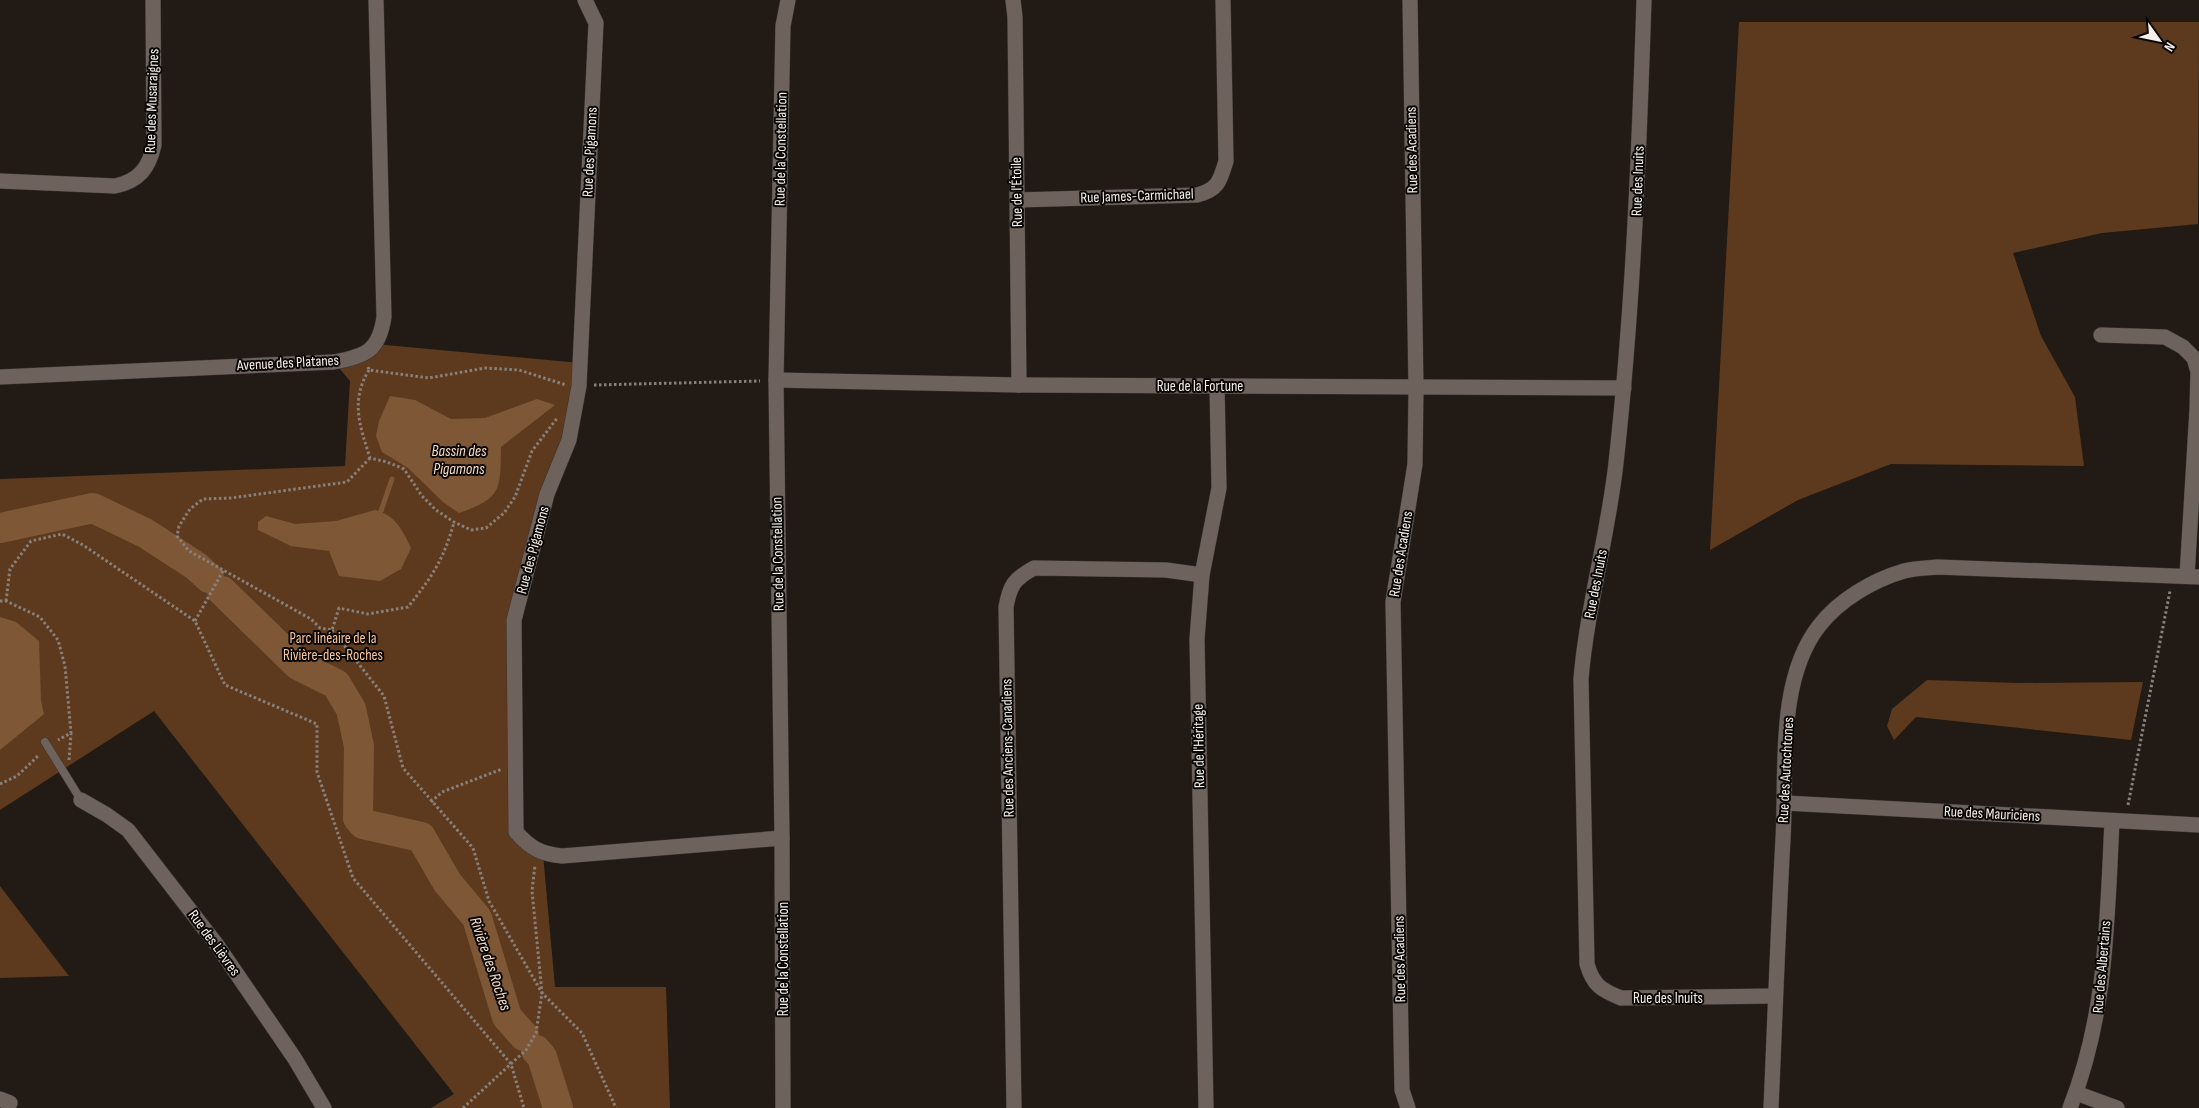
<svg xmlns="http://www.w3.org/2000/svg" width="2199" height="1108" viewBox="0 0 2199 1108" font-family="'Sofia Sans Condensed',sans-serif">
  <rect width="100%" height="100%" fill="#221a14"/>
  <g fill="#5d3a1d">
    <path d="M1739 22H2199L2198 224 2102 233 2013 253 2041 336 2075 397 2084 466 1891 464 1798 500 1710 550Z"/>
    <path d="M375 344 580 363 579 386 514 620 515 818 543 854 555 987H666L670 1108H431L454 1094 154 711 0 810V479L345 466 350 381 334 362Z"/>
    <path d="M1927 680 2017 683 2143 682 2131 740 1916 717 1894 740 1887 726 1892 709Z"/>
    <path d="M0 886 69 976 0 978Z"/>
  </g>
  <g fill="#7e5736">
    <path d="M390 396 415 400 451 419 485 418 537 399 555 405 501 447C500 489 503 498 459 513L443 502 408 468 382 452 376 436 379 421Z"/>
    <path d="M375 510C395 515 402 529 411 548L401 569 380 581 339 576 329 551 291 546 258 530V522L266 516 295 524 336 521Z"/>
    <path d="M0 617 16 622 39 641 41 701 44 714 0 750Z"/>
  </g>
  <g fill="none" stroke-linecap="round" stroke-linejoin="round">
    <path stroke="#7e5736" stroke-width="5" d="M381 511 392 479"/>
    <g stroke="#7e5736" stroke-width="30">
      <path d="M0 528 93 508 145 533 196 566 209 578"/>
      <path d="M222 591 298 665 336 684 351 709 359 746 358 818 363 824 421 837 447 882 477 918 507 1017 524 1036"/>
      <path d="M536 1050 542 1057 558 1108"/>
    </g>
    <g stroke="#3a3431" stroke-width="9">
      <path id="lane" d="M45 742 81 800"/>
    </g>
    <g stroke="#3a3431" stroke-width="16">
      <g id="street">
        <path d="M585 0 596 23 579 386 569 440 547 494 514 620 516 832C530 848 541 854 562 856L782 838"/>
        <path d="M1013 0 1015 17 1019 385"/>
        <path d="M1644 0C1639 155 1633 309 1616 463 1608 536 1587 607 1581 679L1587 964C1593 985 1601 990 1621 998L1774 996"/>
        <path d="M0 181 115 186C139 181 149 168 154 145L153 0"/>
        <path d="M1017 200 1197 195C1218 190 1220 181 1226 161L1223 0"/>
        <path d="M2101 335 2165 337 2183 347 2194 358 2198 372 2197 409 2187 576"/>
        <path d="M0 377 334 362C366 356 379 351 384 317L376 0"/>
        <path d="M776 380 1019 385 1624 388"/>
        <path d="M81 800 107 815 128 830 217 945 295 1059 324 1108"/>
        <path d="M1785 803 2199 825"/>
        <path d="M2076 1093 2117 1108"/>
        <path d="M0 1099 10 1103"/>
        <path d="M783 1108 782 838 776 380 783 26 788 0"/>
        <path d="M1014 1108 1006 607C1010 585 1014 579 1034 568L1166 570 1202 575"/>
        <path d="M1206 1108 1197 639 1202 575 1219 488 1217 386"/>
        <path d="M1408 1108 1402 1090 1393 602 1415 464 1416 388 1410 0"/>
        <path d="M1771 1108C1775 1018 1778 929 1783 839 1787 773 1776 681 1819 626 1839 600 1873 580 1904 571 1914 568 1927 568 1938 567L2199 577"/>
        <path d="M2070 1108C2107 1014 2107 921 2112 821"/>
      </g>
    </g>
    <g stroke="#88807b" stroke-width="3" stroke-dasharray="2.5 2.5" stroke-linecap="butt">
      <path d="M368 367 369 370 429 378 485 368 519 370 566 385"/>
      <path d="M369 370C350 401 360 426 370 458L387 462 404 469 422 496 436 510 454 522 471 530 486 528 504 513 515 497 532 451 558 417"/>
      <path d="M594 385 760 381"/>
      <path d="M370 458 347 482 231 498 203 499 190 509 179 526 177 536 189 551 311 619 320 628 332 630 339 608 368 614 408 607C432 577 444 559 454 522"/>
      <path d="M0 601H6L40 617 58 640 65 666 71 733 58 740"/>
      <path d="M6 601 10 569 31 541 62 534 83 545 195 621 225 685 317 724V772L353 878 511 1064 524 1108"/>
      <path d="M195 621 224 569"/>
      <path d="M332 630 384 696 403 768 473 848 489 901 542 993 582 1033 616 1108"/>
      <path d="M69 760 71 734"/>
      <path d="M0 784 17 776 39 755"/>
      <path d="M431 802 442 792 502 769"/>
      <path d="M2128 805 2170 591"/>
      <path d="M463 1108 526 1050 536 1033 542 993 532 891 535 865"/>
    </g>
    <use href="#lane" stroke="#6d635c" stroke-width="8"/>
    <use href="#street" stroke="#6d635c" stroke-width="15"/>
  </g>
  <g text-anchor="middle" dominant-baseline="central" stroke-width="4" stroke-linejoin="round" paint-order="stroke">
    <g font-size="15" fill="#f5efeb" stroke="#090604">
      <text transform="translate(152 101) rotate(-88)">Rue des Musaraignes</text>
      <text transform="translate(781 149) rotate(-89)">Rue de la Constellation</text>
      <text transform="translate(1412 150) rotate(-91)">Rue des Acadiens</text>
      <text transform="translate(590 152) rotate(-87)">Rue des Pigamons</text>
      <text transform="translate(1638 181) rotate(-88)">Rue des Inuits</text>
      <text transform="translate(1017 192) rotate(-91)">Rue de l'Étoile</text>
      <text transform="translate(1137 196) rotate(-2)">Rue James-Carmichael</text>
      <text transform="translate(288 363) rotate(-3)">Avenue des Platanes</text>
      <text x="1200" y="386">Rue de la Fortune</text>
      <text transform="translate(533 550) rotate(-75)">Rue des Pigamons</text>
      <text transform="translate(778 554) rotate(-91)">Rue de la Constellation</text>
      <text transform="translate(1401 554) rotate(-81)">Rue des Acadiens</text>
      <text transform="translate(1596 584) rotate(-79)">Rue des Inuits</text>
      <text transform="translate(1199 746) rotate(-91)">Rue de l'Héritage</text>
      <text transform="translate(1008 748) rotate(-91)">Rue des Anciens-Canadiens</text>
      <text transform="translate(1786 770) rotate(-87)">Rue des Autochtones</text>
      <text transform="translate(1992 814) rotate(3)">Rue des Mauriciens</text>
      <text transform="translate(214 943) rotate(54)">Rue des Lièvres</text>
      <text transform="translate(783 959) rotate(-90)">Rue de la Constellation</text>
      <text transform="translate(1400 959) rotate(-91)">Rue des Acadiens</text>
      <text transform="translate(2102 967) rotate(-85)">Rue des Albertains</text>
      <text x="1668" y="998">Rue des Inuits</text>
    </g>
    <g font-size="15" fill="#fac69d" stroke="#090604">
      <text x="333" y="638">Parc linéaire de la<tspan x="333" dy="17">Rivière-des-Roches</tspan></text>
    </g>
    <g font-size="16" font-style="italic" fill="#f6dcc7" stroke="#090604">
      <text x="459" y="451">Bassin des<tspan x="459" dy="18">Pigamons</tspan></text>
      <text transform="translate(490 964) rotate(71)">Rivière des Roches</text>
    </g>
  </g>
  <g transform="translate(2159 40) rotate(123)" stroke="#090604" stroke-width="4" paint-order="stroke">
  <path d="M0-4L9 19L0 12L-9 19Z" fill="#f5efeb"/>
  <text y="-8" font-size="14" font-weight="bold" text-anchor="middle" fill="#f5efeb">N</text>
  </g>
</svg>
